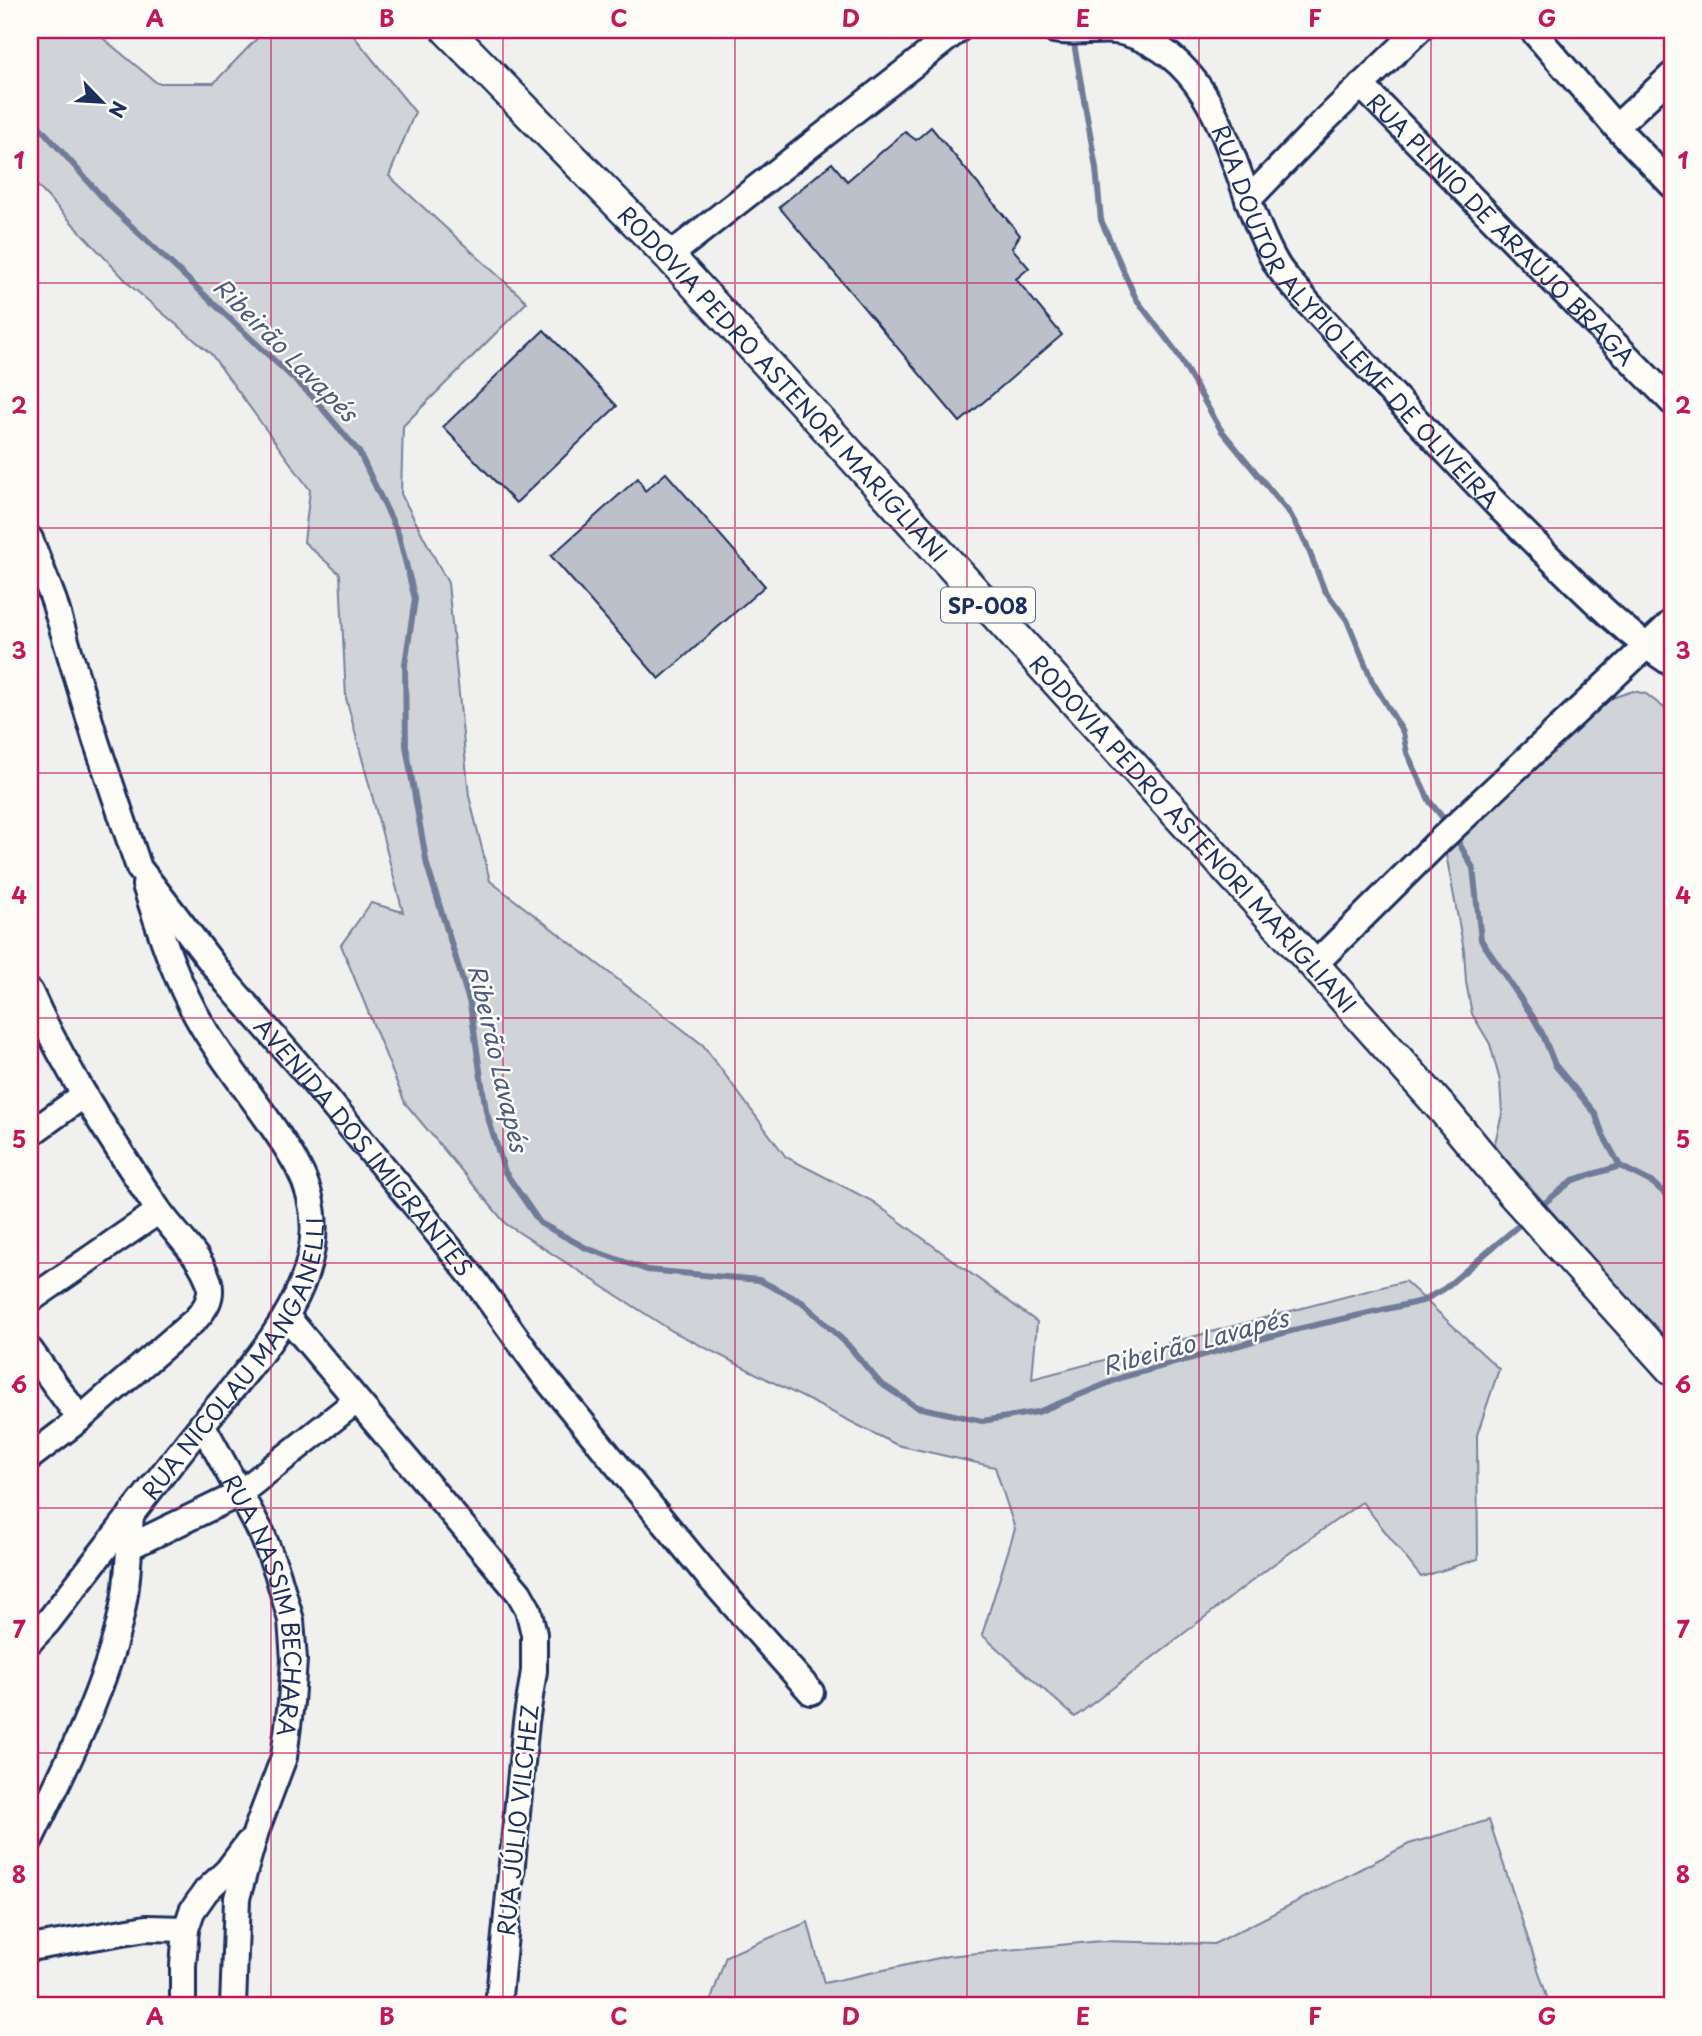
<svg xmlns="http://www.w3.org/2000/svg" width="1702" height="2036" viewBox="0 0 1702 2036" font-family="'Playpen Sans',sans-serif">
  <rect width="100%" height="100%" fill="#f0f0ee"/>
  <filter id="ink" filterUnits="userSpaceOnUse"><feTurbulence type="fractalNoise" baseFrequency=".0143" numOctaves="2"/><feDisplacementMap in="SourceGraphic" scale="14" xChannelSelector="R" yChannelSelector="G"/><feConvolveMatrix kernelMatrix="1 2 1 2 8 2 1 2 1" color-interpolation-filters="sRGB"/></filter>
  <g filter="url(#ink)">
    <g fill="#d0d3d8" stroke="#76819b" stroke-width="2">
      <path d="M30 30H93L157 83H214L265 30H349L415 112 389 176 527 302 403 426 401 494 448 583 469 796 490 881 703 1045 786 1157 872 1201 1037 1322 1032 1379 1405 1281 1499 1369 1477 1435 1478 1559 1421 1577 1362 1502 1274 1564 1075 1717 982 1635 1015 1529 995 1467 897 1445 672 1331 506 1224 405 1103 341 945 371 903 403 912 346 698 340 574 304 542 310 490 211 354 132 287 30 178Z"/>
      <path d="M1633 691 1646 694 1672 714V1344L1611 1280 1521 1176 1494 1147 1502 1114 1500 1081 1490 1044 1472 1014 1466 982 1464 950 1446 854 1581 721 1609 699Z"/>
      <path d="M1489 1820 1550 2006H709L726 1956 808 1922 824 1983 948 1956 1101 1941 1214 1944 1409 1844Z"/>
    </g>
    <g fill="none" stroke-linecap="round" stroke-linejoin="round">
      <g stroke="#6f7b97" stroke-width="6">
        <path d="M1073 38 1096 168 1101 220 1136 299 1175 350 1221 430 1290 514 1306 543 1324 589 1347 620 1372 681 1403 732 1407 753 1430 802 1447 823"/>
        <path d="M30 116 111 207 311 395 359 452 398 533 415 599 405 664 406 746 427 865 470 1004 486 1111 505 1172 540 1223 586 1248 647 1270 759 1280 802 1302 848 1345 880 1383 917 1407 982 1421 1038 1412 1123 1377 1298 1329 1422 1301 1444 1289 1525 1220"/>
        <path d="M1455 836 1473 868 1481 940 1533 1017 1543 1035 1555 1065 1595 1113 1603 1135 1620 1166"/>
        <path d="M1536 1210 1573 1180 1620 1166 1653 1183 1672 1200"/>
      </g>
    </g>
    <g fill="#bbc0ca" stroke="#1b2f5e" stroke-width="2">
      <path d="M931 127 1020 235 1012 248 1029 268 1016 279 1062 335 960 422 779 207 832 163 847 181 905 132 916 140Z"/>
      <path d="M544 330 617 406 516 503 443 427Z"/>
      <path d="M666 473 765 586 659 679 551 556 638 478 645 491Z"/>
    </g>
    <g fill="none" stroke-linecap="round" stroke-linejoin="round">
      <g stroke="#1b2f5e" stroke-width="30">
        <g id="minor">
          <path id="s1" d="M1054 30C1079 35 1105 26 1129 34 1228 65 1232 189 1277 265 1285 278 1298 290 1308 303 1387 387 1465 475 1549 557 1588 595 1626 634 1672 664"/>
          <path d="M1532 30 1616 127 1672 185"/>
          <path id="s2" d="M1361 85 1672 402"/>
          <path d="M1616 127 1672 75"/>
          <path d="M1248 200 1324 121 1419 30"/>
          <path d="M669 256 958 30"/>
          <path id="s3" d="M30 539 54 601 96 741 139 868 228 984 310 1078 419 1210 474 1279 544 1376 708 1576 811 1692"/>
          <path d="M1314 965 1438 842 1672 622"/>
          <path d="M30 992C64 1068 111 1139 157 1208 173 1232 200 1254 209 1282 213 1298 205 1309 195 1320L80 1419 30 1457"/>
          <path d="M30 1134 84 1095"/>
          <path d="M30 1300 159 1211"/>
          <path d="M287 1317 519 1593 528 1609 534 1634V1671L526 1722 498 2006"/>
          <path d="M30 1350 80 1419"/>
          <path id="s4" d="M202 1424 262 1534 277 1572 291 1620 294 1660 291 1702 284 1757 256 1831 237 1898 233 2006"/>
          <path d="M129 1547 239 1494 356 1401"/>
          <path id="s5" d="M30 1641 47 1623C93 1564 138 1505 184 1447 243 1371 355 1273 298 1167 271 1118 232 1075 203 1027 176 982 161 934 145 885"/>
          <path d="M30 1840C67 1764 112 1678 125 1594 129 1568 129 1541 131 1514"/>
          <path d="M30 1948 146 1928 186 1929"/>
          <path d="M183 2006V1966L186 1929 192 1911 206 1891 228 1870 248 1843"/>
        </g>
      </g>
      <g stroke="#1b2f5e" stroke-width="35">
        <g id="major">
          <path id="s6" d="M447 30 669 256 810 410 1314 965 1446 1113 1513 1194 1672 1370"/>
        </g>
      </g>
      <use href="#minor" stroke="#fdfcf7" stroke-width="24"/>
      <use href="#major" stroke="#fdfcf7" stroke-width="30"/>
    </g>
  </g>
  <path fill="none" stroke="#c2185b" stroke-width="2" stroke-opacity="0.55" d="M271 30V2006M503 30V2006M735 30V2006M967 30V2006M1199 30V2006M1431 30V2006M30 283H1672M30 528H1672M30 773H1672M30 1018H1672M30 1263H1672M30 1508H1672M30 1753H1672"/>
  <g text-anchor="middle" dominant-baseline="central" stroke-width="5" stroke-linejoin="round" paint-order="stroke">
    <rect fill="#fdfcf7" stroke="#5f6c8c" stroke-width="2" x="941" y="587.5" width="94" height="35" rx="5"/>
    <g font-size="21" font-weight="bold" fill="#1b2f5e">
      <text x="988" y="605">SP-008</text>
    </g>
    <g font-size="23" fill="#1b2f5e" stroke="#fdfcf7">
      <text stroke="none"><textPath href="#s2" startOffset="201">RUA PLINIO DE ARAÚJO BRAGA</textPath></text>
      <text stroke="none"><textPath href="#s1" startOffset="446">RUA DOUTOR ALYPIO LEME DE OLIVEIRA</textPath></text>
      <text stroke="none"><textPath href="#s6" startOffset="488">RODOVIA PEDRO ASTENORI MARIGLIANI</textPath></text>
      <text stroke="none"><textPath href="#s6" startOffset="1097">RODOVIA PEDRO ASTENORI MARIGLIANI</textPath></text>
      <text stroke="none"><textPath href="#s3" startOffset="705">AVENIDA DOS IMIGRANTES</textPath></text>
      <text stroke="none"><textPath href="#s5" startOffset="352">RUA NICOLAU MANGANELLI</textPath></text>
      <text stroke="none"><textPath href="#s4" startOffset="196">RUA NASSIM BECHARA</textPath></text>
      <text transform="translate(517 1820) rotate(-84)">RUA JÚLIO VILCHEZ</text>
    </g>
    <g font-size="24" font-style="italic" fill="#4c5b7f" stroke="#fdfcf7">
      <text transform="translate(286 349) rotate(45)">Ribeirão Lavapés</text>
      <text transform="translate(499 1058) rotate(77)">Ribeirão Lavapés</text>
      <text transform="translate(1195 1341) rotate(-15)">Ribeirão Lavapés</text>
    </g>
  </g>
  <rect width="1702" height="2036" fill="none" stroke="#fdfcf7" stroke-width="77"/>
  <g transform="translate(102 102) rotate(115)" stroke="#fdfcf7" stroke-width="5" paint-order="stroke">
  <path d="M0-5L12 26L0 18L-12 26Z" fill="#1b2f5e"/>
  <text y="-10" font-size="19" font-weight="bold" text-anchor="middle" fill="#1b2f5e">N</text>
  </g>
  <rect x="38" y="38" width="1626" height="1959" fill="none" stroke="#c2185b" stroke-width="2.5"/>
  <g font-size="23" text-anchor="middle" font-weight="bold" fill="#c2185b">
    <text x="155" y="27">A</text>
    <text x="387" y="27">B</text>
    <text x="619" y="27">C</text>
    <text x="851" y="27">D</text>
    <text x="1083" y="27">E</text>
    <text x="1315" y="27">F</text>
    <text x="1547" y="27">G</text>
    <text x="19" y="169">1</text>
    <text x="1683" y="169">1</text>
    <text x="19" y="414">2</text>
    <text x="1683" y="414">2</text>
    <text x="19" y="659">3</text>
    <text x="1683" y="659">3</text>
    <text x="19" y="904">4</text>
    <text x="1683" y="904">4</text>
    <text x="19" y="1148">5</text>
    <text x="1683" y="1148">5</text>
    <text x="19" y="1393">6</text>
    <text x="1683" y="1393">6</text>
    <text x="19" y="1638">7</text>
    <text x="1683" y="1638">7</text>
    <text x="19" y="1883">8</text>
    <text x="1683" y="1883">8</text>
    <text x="155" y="2025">A</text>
    <text x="387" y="2025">B</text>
    <text x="619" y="2025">C</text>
    <text x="851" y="2025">D</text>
    <text x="1083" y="2025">E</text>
    <text x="1315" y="2025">F</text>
    <text x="1547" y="2025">G</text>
  </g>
</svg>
